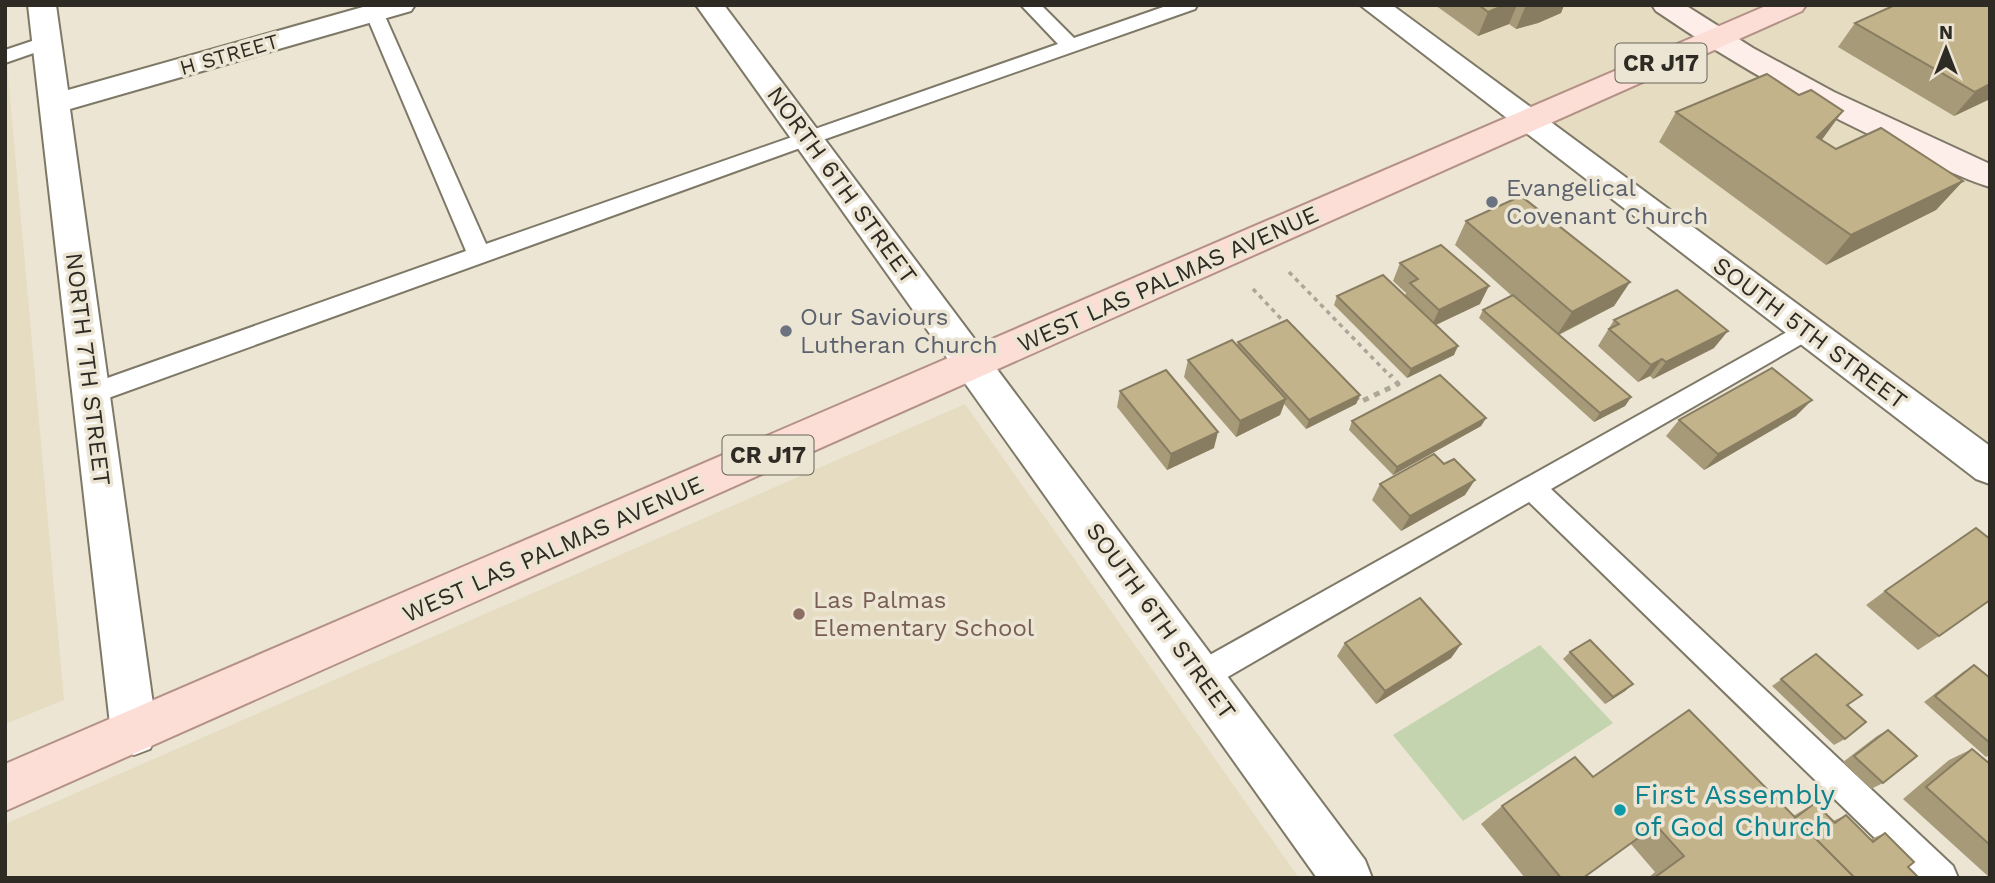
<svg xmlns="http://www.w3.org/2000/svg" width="1995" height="883" viewBox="0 0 1995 883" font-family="'Work Sans',sans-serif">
  <rect width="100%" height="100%" fill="#ece5d3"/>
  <g fill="#e5dcc2">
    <path d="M1394 5H1990V449Z"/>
    <path d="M5 41 64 700 5 724Z"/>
    <path d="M965 404 1299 878H5V824Z"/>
  </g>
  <path fill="#c3d4ae" d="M1540 645 1613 723 1463 821 1393 735Z"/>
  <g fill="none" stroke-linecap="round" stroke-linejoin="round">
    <g stroke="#7e7867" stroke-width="4">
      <g id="lane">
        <path d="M362 5H380L486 244 1058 44 1021 5H1041L1074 38 1169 5H1197L1195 9 814 143 100 401 91 404 82 401 78 394 82 387 466 251Z"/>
        <path d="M47 36 54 38 57 42 54 46 5 63V50Z"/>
        <path d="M1805 322 1814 325 1817 331 1814 337 1551 489 1953 866 1958 878H1916L1529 502 1212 686 1201 690 1190 686 1186 676 1190 666Z"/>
      </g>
    </g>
    <g stroke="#7e7867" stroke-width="4">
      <g id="street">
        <path d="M28 5H56L68 90 370 5H415L411 11 70 109 157 733 150 749 134 755 118 749 111 733Z"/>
        <path d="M696 5H724L1365 860 1372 878H1317Z"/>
        <path d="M1360 5H1392L1990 446V484L1976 479Z"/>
      </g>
    </g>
    <g stroke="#7e7867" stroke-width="4">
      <path id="secondary" d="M1652 5H1685L1753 48 1834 92 1990 164V187C1961 178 1933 164 1905 151 1818 112 1735 65 1656 11Z"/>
    </g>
    <g stroke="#b39186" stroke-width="4">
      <path id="primary" d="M1768 5H1806L1802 11 5 811V764Z"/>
    </g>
    <g stroke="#aca698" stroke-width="3.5" stroke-dasharray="4.5 4.5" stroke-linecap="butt">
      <path d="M1289 272 1391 377"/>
      <path d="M1253 289 1286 324"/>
    </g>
    <path stroke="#aca698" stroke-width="5" stroke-dasharray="6 6" stroke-linecap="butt" d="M1354 396 1360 402 1398 384 1390 375"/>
    <use href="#lane" fill="#fff" fill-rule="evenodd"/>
    <use href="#street" fill="#fff" fill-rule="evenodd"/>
    <use href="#secondary" fill="#feeeea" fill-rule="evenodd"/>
    <use href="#primary" fill="#fcded6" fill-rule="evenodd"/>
  </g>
  <g fill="#a79a78">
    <path d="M1435 5H1564L1561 13 1538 23 1516 29 1509 24 1478 36Z"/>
    <path d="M1855 23 1990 99 1954 116 1838 47Z"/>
    <path d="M1676 112 1822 140 1836 149 1963 181 1936 210 1826 265 1659 142Z"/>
    <path d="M1466 221 1630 282 1614 306 1559 335 1631 397 1625 406 1594 422 1479 318 1483 310 1512 296 1455 245Z"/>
    <path d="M1400 263 1480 304 1436 325 1454 355 1407 378 1334 305 1337 296H1405L1406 293 1393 281Z"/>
    <path d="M1614 320 1714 348 1653 379 1650 376 1638 382 1598 346Z"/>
    <path d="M1238 342 1360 395 1356 404 1306 429 1284 404 1280 415 1236 437 1184 377 1188 360 1237 345Z"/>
    <path d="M1120 391 1214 448 1167 470 1117 407Z"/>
    <path d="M1796 416 1704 470 1666 436 1679 420Z"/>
    <path d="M1486 418 1481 426 1393 475 1349 430 1352 421Z"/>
    <path d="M1380 484 1465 495 1401 531 1372 500Z"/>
    <path d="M1885 591 1939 636 1918 650 1866 605Z"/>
    <path d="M1345 643 1461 644 1451 658 1376 704 1337 656Z"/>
    <path d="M1570 652 1633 684 1625 691 1605 704 1563 659Z"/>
    <path d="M1816 654 1847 705 1845 739 1834 745 1772 686Z"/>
    <path d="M1974 665 1990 678V755L1986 757 1924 702 1963 672Z"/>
    <path d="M1888 730 1883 783 1871 789 1843 762 1877 736Z"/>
    <path d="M1972 749 1990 764V878L1903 799 1949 760Z"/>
    <path d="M1593 777 1793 816 1815 803 1833 821 1846 815 1871 839 1885 833 1908 867 1919 878H1648L1655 872 1630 843 1583 878H1525L1481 824 1502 806Z"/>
  </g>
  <g fill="#887d61">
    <path d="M1505 5H1517L1509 24 1478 36 1488 12Z"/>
    <path d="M1526 5H1564L1561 13 1538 23 1516 29Z"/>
    <path d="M1990 84V99L1954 116 1975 92Z"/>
    <path d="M1843 111 1821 141 1817 137Z"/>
    <path d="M1963 181 1936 210 1826 265 1851 235Z"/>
    <path d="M1630 282 1614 306 1557 335 1572 312Z"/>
    <path d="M1489 286 1480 304 1431 327 1439 310Z"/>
    <path d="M1728 331 1714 348 1653 379 1666 362Z"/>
    <path d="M1458 346 1454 355 1407 378 1411 369Z"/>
    <path d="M1662 359 1650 376 1638 382 1651 365Z"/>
    <path d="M1360 395 1356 404 1306 429 1309 420Z"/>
    <path d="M1631 397 1625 406 1594 422 1600 413Z"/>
    <path d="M1286 399 1280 415 1236 437 1240 421Z"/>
    <path d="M1812 400 1796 416 1704 470 1718 454Z"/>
    <path d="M1486 418 1481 426 1393 475 1397 467Z"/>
    <path d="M1218 432 1214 448 1167 470 1171 454Z"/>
    <path d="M1475 480 1465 495 1401 531 1410 516Z"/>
    <path d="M1461 644 1451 658 1376 704 1385 691Z"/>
    <path d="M1633 684 1625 691 1605 704 1613 697Z"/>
  </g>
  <g fill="#c2b38b" stroke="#887d61" stroke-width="2">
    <path d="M1479 5H1505L1488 12Z"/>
    <path d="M1895 5H1990V84L1975 92 1855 23Z"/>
    <path d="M1767 74 1799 95 1811 90 1843 111 1817 137 1836 149 1881 128 1963 181 1851 235 1676 112Z"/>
    <path d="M1521 196 1630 282 1572 312 1466 221Z"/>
    <path d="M1441 245 1489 286 1439 310 1410 283 1418 279 1400 263Z"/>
    <path d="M1383 275 1458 346 1411 369 1337 296Z"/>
    <path d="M1677 290 1728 331 1666 362 1662 359 1651 365 1609 329 1619 324 1614 320Z"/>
    <path d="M1513 295 1631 397 1600 413 1483 310Z"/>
    <path d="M1287 320 1360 395 1309 420 1238 342Z"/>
    <path d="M1232 340 1286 399 1240 421 1188 360Z"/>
    <path d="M1772 368 1812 400 1718 454 1679 420Z"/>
    <path d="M1166 370 1218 432 1171 454 1120 391Z"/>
    <path d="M1440 375 1486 418 1397 467 1352 421Z"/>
    <path d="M1434 454 1444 464 1454 459 1475 480 1410 516 1380 484Z"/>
    <path d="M1976 528 1990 539V600L1939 636 1885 591Z"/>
    <path d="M1420 598 1461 644 1385 691 1345 643Z"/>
    <path d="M1590 640 1633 684 1613 697 1570 652Z"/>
    <path d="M1816 654 1862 695 1847 705 1866 722 1845 739 1781 679Z"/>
    <path d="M1974 665 1990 678V743L1935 696Z"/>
    <path d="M1689 710 1855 878H1654L1684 856 1656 825 1583 878H1561L1502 806 1575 757 1593 777Z"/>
    <path d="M1888 730 1917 756 1883 783 1854 756Z"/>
    <path d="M1972 749 1990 764V845L1926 787Z"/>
    <path d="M1815 803 1835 823 1846 815 1873 842 1885 833 1914 862 1908 867 1919 878H1855L1795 818Z"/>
  </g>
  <g fill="#6b7280" stroke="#ece5d3" stroke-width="2.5">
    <circle cx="1492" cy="202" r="7"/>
    <circle cx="786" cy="331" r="7"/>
  </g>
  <circle fill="#8d6e63" stroke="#ece5d3" stroke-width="2.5" cx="799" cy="614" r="7"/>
  <circle fill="#0f9aa8" stroke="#ece5d3" stroke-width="2.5" cx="1620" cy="810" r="7"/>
  <g text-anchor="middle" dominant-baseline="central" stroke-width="7" stroke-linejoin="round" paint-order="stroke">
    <g font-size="21" fill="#2e2b24" stroke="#ece5d3">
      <text transform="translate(229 54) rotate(-16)">H STREET</text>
    </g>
    <g fill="#ece5d3" stroke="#676358" stroke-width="2">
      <rect x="1615.5" y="43.5" width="91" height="39" rx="5"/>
      <rect x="722.5" y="435.5" width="91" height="39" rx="5"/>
    </g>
    <g font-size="23" font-weight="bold" fill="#2e2b24">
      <text x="1661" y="63">CR J17</text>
      <text x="768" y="455">CR J17</text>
    </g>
    <g font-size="24" fill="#2e2b24" stroke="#ece5d3">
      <text transform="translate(842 185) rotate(54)">NORTH 6TH STREET</text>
      <text transform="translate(1168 279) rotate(-24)">WEST LAS PALMAS AVENUE</text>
      <text transform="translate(1810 333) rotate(37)">SOUTH 5TH STREET</text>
      <text transform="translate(88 369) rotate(83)">NORTH 7TH STREET</text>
      <text transform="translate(553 549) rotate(-24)">WEST LAS PALMAS AVENUE</text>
      <text transform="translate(1161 621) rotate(54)">SOUTH 6TH STREET</text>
    </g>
    <g font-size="24" fill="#5b616d" stroke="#ece5d3" text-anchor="start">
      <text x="1506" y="188">Evangelical<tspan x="1506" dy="28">Covenant Church</tspan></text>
      <text x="800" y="317">Our Saviours<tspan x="800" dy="28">Lutheran Church</tspan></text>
    </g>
    <g font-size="24" fill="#785e54" stroke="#ece5d3" text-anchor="start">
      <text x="813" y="600">Las Palmas<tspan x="813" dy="28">Elementary School</tspan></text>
    </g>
    <g font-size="28" fill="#0d838f" stroke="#ece5d3" text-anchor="start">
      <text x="1634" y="794">First Assembly<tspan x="1634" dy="32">of God Church</tspan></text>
    </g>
  </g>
  <rect width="1995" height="883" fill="none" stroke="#2e2b24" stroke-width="14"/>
  <g transform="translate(1946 49)" stroke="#ece5d3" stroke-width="5" paint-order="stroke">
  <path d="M0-5L12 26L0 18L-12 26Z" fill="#2e2b24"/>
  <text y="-10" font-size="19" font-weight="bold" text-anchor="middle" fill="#2e2b24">N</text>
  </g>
</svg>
